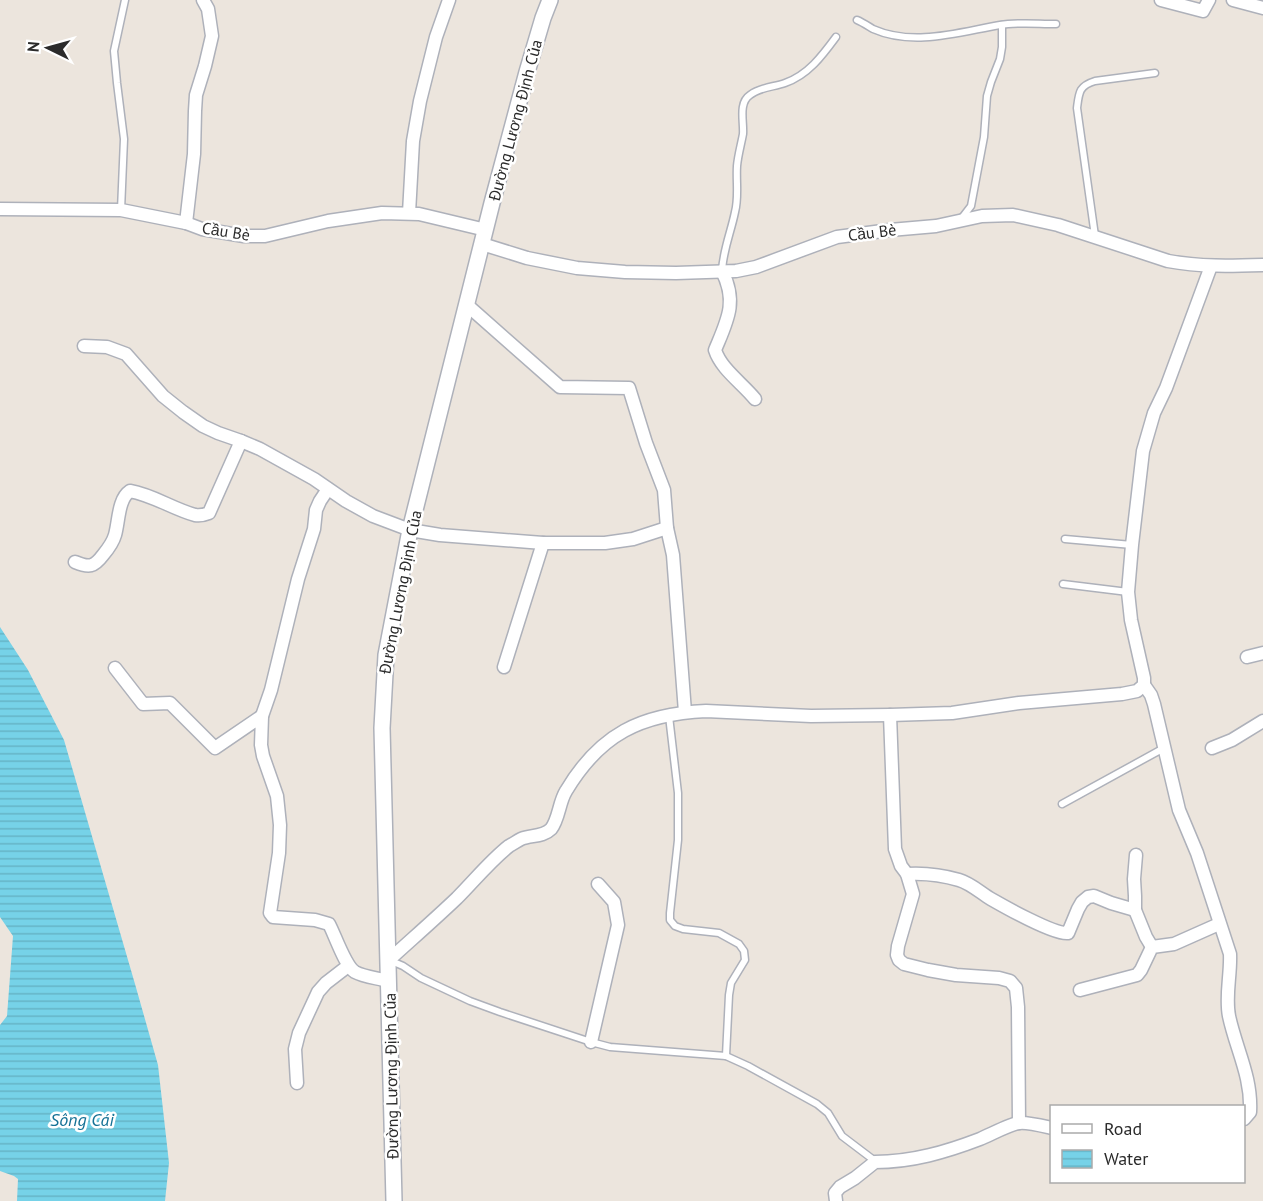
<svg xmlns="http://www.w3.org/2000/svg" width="1263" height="1201" viewBox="0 0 1263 1201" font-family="'PT Sans',sans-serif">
  <defs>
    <pattern id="water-rules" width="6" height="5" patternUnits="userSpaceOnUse" patternTransform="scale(1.5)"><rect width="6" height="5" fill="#76d2e8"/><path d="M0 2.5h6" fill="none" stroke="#66b4c7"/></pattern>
  </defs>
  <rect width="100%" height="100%" fill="#ece5dd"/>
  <path fill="url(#water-rules)" d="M0 627 28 670 64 740 135 984 158 1065 169 1163 165 1201H17L18 1179 14 1176 0 1171V1025L7 1016 13 936 0 917Z"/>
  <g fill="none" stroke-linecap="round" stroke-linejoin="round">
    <g stroke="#aeb1ba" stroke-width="9">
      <g id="service">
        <path d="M857 20C862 22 868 26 873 29 914 47 959 32 1000 25 1018 22 1037 24 1056 24"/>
        <path d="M121 210 124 139 117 83 114 51 125 0"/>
        <path d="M961 219 971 206 984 137 987 96 991 82 1000 59 1002 47V25"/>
        <path d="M1095 236 1077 108C1079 92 1079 86 1095 81L1155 73"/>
        <path d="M722 271C723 250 731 232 735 212 739 197 736 182 737 166 738 155 741 145 743 134 744 122 738 103 750 95 760 87 774 87 785 83 808 75 822 56 836 37"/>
        <path d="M1065 539 1132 545"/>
        <path d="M1063 584 1128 592"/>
        <path d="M669 716 678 793V840L670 913V920L675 926 683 929 719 933 739 944 744 951 745 960 731 983 729 995 726 1056"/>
        <path d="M1062 804 1164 748"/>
        <path d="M389 960 403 966 421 978 470 1001 500 1012 591 1042 610 1047 726 1056 748 1066 817 1104 828 1113 842 1136 875 1161"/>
      </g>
    </g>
    <g stroke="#aeb1ba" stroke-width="15">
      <g id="minor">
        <path d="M1161 0 1203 11 1209 0"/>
        <path d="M1233 0 1263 8"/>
        <path d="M0 209 121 210 186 223 202 229 244 236H265L328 221 382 213 419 214 486 230"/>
        <path d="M409 213 413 141 420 101 436 37 449 0"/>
        <path d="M186 223 194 154 195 111 196 95 205 66 212 36 208 9 203 0"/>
        <path d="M482 244 527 258 577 268 625 272 676 273 736 271 756 267 837 237 890 230 936 226 982 216 1013 215 1058 225 1168 261C1200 267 1231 266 1263 265"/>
        <path d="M722 271C738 302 727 321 715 350 721 369 742 383 755 399"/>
        <path d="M467 305 560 387 629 388 646 443 664 490 667 528 673 555 685 712"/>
        <path d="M84 346 107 347 126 354 163 396 183 412 203 426 218 433 241 441 260 449 314 479 346 501 373 516 410 530 440 535 543 543H605L633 539 667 528"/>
        <path d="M328 489 320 501 316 510 314 529 298 579 271 690 262 716 261 745 263 756 277 796 280 825 279 853 270 913 273 917 315 920 329 924C335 935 345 966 355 972 364 977 378 978 388 981"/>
        <path d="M75 562C89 568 94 567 103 555 108 549 113 542 115 535 119 521 118 499 130 491 153 495 173 509 195 515 201 516 204 515 209 513L241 441"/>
        <path d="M1247 657 1263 653"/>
        <path d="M504 667 543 543"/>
        <path d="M115 668 143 704 170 703 215 748 262 716"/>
        <path d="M1144 685 1151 695 1154 704 1179 810 1197 853 1230 954C1231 975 1225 996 1229 1016 1236 1049 1252 1077 1250 1112L1244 1119"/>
        <path d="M890 715 895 849 901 866 907 874 913 894 898 946 897 955 899 960 904 964 928 970 956 975 999 978 1010 981 1016 988 1018 1007 1019 1123"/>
        <path d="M1212 748 1232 740 1263 721"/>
        <path d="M1136 855 1134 879 1135 896V910L1146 937 1152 947"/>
        <path d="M907 874C924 873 942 875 959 880 970 883 981 893 991 899 1005 907 1055 935 1068 933L1078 909 1082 902 1088 897 1094 896 1111 903 1135 910"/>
        <path d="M389 960C412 939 435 919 457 898 474 881 490 861 509 846 513 844 517 841 521 839 531 835 543 837 551 829 559 819 559 802 566 791 600 734 641 714 706 711L811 716 890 715 952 713 1019 703 1122 694 1137 691 1144 685V678L1131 620 1128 592 1132 545 1143 451 1154 413 1166 388 1211 266"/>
        <path d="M1080 990 1137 975 1141 970 1152 947 1174 944 1219 924"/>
        <path d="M591 1042 618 925 614 902 598 884"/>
        <path d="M297 1083 295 1049 299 1033 318 992 326 983 348 966"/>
        <path d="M836 1201 835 1193 840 1187 855 1178 875 1162C912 1162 946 1152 980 1139 990 1135 1010 1124 1019 1123 1027 1122 1043 1126 1052 1128"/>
      </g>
    </g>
    <g stroke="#aeb1ba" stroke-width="18">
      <path id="tertiary" d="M394 1201 382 728 386 655 410 530 492 203 527 72 543 18 550 0"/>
    </g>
    <use href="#service" stroke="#fff" stroke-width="6"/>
    <use href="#minor" stroke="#fff" stroke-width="12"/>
    <use href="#tertiary" stroke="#fff" stroke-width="15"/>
  </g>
  <g text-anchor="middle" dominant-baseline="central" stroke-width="5" stroke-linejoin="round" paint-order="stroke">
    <g font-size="16" fill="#2b2b2b" stroke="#fff">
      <text transform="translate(515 120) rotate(-75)">Đường Lương Định Của</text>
      <text transform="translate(226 231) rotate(9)">Cầu Bè</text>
      <text transform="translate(872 232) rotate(-7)">Cầu Bè</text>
      <text transform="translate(400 592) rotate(-79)">Đường Lương Định Của</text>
      <text transform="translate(391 1076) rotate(-91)">Đường Lương Định Của</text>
    </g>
    <g font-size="18" font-style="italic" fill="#157195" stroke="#fff">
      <text x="82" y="1119">Sông Cái</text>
    </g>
  </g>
  <rect x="1050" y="1105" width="195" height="78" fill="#ffffff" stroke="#aaaaaa" stroke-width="1.5"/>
  <rect x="1062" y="1124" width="30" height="9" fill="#ffffff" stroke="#aaaaaa" stroke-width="1.5"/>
  <text x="1104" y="1135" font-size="18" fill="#2b2b2b">Road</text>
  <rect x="1062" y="1150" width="30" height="18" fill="url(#water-rules)" stroke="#aaaaaa" stroke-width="1.5"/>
  <text x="1104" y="1165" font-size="18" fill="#2b2b2b">Water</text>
  <g transform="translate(48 48) rotate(275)" stroke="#ffffff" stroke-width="4.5" paint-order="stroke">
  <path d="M0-4.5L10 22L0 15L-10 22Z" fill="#2b2b2b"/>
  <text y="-9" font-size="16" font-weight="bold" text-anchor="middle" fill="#2b2b2b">N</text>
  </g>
</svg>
